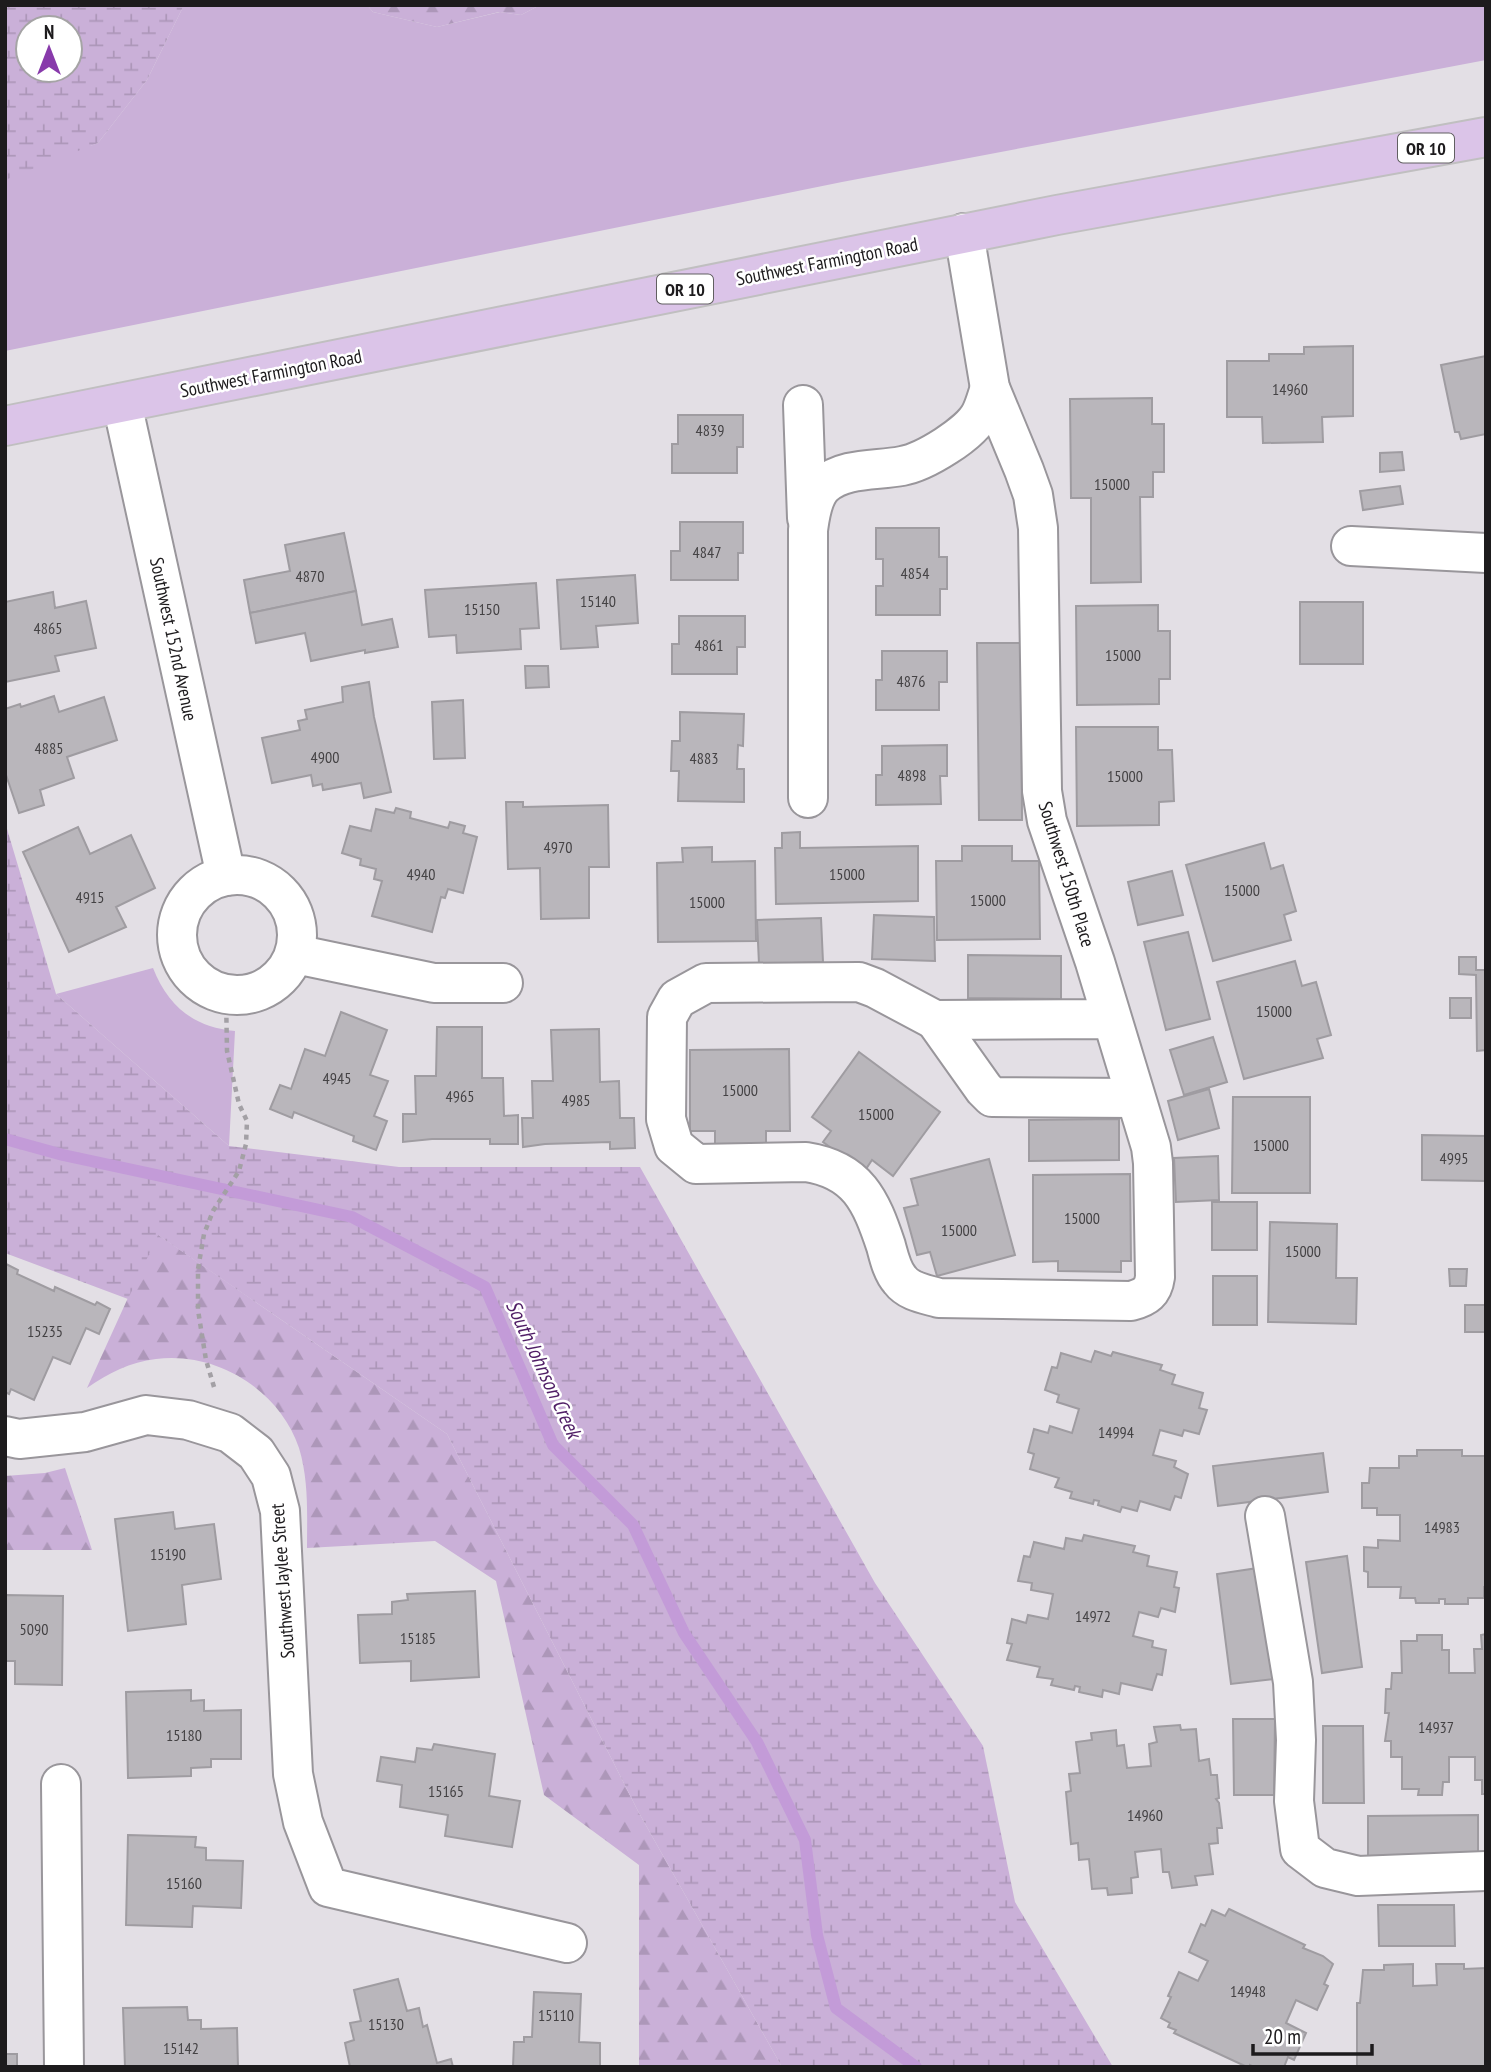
<svg xmlns="http://www.w3.org/2000/svg" width="1491" height="2072" viewBox="0 0 1491 2072" font-family="'PT Sans Narrow',sans-serif">
  <defs>
    <pattern id="forest-firs" width="22" height="20" patternUnits="userSpaceOnUse" patternTransform="scale(1.75)"><rect width="22" height="20" fill="#cab0d8"/><path d="M5 1l3.5 6h-7zM16 11l3.5 6h-7z" fill="#ad97b9"/></pattern>
    <pattern id="wetland-marsh" width="20" height="14" patternUnits="userSpaceOnUse" patternTransform="scale(1.75)"><rect width="20" height="14" fill="#cab0d8"/><path d="M1 5h8M5 5V1M11 12h8M15 12V8" fill="none" stroke="#ad97b9"/></pattern>
  </defs>
  <rect width="100%" height="100%" fill="#e3dfe5"/>
  <g fill="#cab0d8" fill-rule="evenodd">
    <path d="M5 5H90V146L98 143 147 80 184 5H367L373 12 437 27 500 12 521 15 540 5H1486V60L842 182 5 351ZM28 28H70V70H28Z"/>
    <path d="M153 968C168 1006 193 1027 235 1031L229 1146 56 994Z"/>
  </g>
  <g fill="url(#forest-firs)">
    <path d="M367 5H540L521 15 499 12 437 27 373 12Z"/>
    <path d="M157 1234 447 1434 639 1813 782 2067H639V1865L544 1795 496 1581 435 1541 307 1548C307 1514 309 1481 299 1448 280 1390 216 1351 156 1359 130 1362 109 1373 87 1388Z"/>
    <path d="M65 1468 92 1550H5V1476L45 1473Z"/>
  </g>
  <g fill="url(#wetland-marsh)" fill-rule="evenodd">
    <path d="M5 5H184L147 80 98 143 5 180ZM28 28H70V70H28Z"/>
    <path d="M5 822 56 994 229 1146 399 1167H640L875 1583 983 1746 1015 1902 1113 2067H782L639 1813 447 1434 158 1235 128 1299 5 1253Z"/>
  </g>
  <g fill="none" stroke-linecap="round" stroke-linejoin="round">
    <path stroke="#c39bd8" stroke-width="12" d="M5 1139 63 1155 352 1217 485 1287 553 1445 633 1525 684 1633 757 1742 805 1840 817 1935 836 2008 916 2067"/>
  </g>
  <g fill="#b9b6bb" stroke="#9f9ca1" stroke-width="2">
    <path d="M1353 346V416L1322 417 1323 442 1263 443 1262 417H1227V361H1269V354H1304V347Z"/>
    <path d="M1486 356V434L1461 439 1459 432H1455L1441 365Z"/>
    <path d="M1152 398V424H1164V472H1153V497H1140L1141 582 1091 583V498H1071L1070 399Z"/>
    <path d="M678 415H743V447H737V473H672V444H678Z"/>
    <path d="M1402 452 1404 470 1380 472V453Z"/>
    <path d="M1400 486 1403 504 1363 510 1360 491Z"/>
    <path d="M680 522H743V553H738V580H671V551H680Z"/>
    <path d="M876 528H939V557H947V589H940V615H876V586H883V559H876Z"/>
    <path d="M344 533 356 591 250 613 244 580 290 571 285 545Z"/>
    <path d="M635 575 638 623 596 626 598 647 561 649 557 580Z"/>
    <path d="M536 583 539 628 520 629 521 649 457 653 456 635 429 637 425 590Z"/>
    <path d="M356 591 362 625 392 619 398 647 365 653V650L311 661 305 633 256 643 250 613Z"/>
    <path d="M53 592 55 608 86 601 96 648 55 656 59 671 5 682V602Z"/>
    <rect x="1300" y="602" width="63" height="62"/>
    <path d="M1158 605V631H1170V679H1159V704L1077 705 1076 606Z"/>
    <path d="M679 616H745V647H737V674H672V644H679Z"/>
    <path d="M977 643H1021L1022 820H979Z"/>
    <path d="M882 651H947V682H939V710H876V680H882Z"/>
    <path d="M525 666H548L549 687 526 688Z"/>
    <path d="M369 682 374 717 391 792 364 798 361 783 323 790 322 784 313 786 311 775 272 783 262 738 300 730 298 721 307 719 305 710 343 702 342 687Z"/>
    <path d="M54 696 59 712 104 697 117 740 67 757 74 778 40 790 44 805 19 813 5 772V709L20 704 21 707Z"/>
    <path d="M463 700 465 758 434 759 432 702Z"/>
    <path d="M680 712 744 714 743 746 738 745 737 769H744V802L678 801 679 771H671L672 741H680Z"/>
    <path d="M1076 727H1158V750H1172L1174 801 1159 802V825L1077 826Z"/>
    <path d="M947 745V776H940L941 804 876 805V775H882V746Z"/>
    <path d="M506 802H523V807L608 805 609 867H589V918L541 919 540 868 508 869Z"/>
    <path d="M396 808 411 812 410 818 448 828 450 822 465 826 463 833 477 837 463 893 448 889 445 898 441 897 432 932 372 916 382 881 374 879 376 869 360 865 361 859 342 853 350 826 371 831 376 809 394 813Z"/>
    <path d="M78 827 90 854 131 835 155 888 116 907 126 927 69 952 23 852Z"/>
    <path d="M800 832V848L918 846V901L776 904 775 848H782V833Z"/>
    <path d="M1264 843 1271 869 1283 865 1296 911 1284 915 1291 940 1213 961 1186 865Z"/>
    <path d="M962 846H1012V861H1039L1040 939 937 940 936 861H962Z"/>
    <path d="M712 847V862L755 861 756 941 658 942 657 863 683 862 682 848Z"/>
    <path d="M1172 871 1183 915 1138 925 1128 882Z"/>
    <path d="M874 915 934 917 935 961 872 959Z"/>
    <path d="M821 918 823 962 759 964 757 920Z"/>
    <path d="M1188 932 1210 1019 1166 1030 1144 942Z"/>
    <path d="M968 955 1061 956V999L968 998Z"/>
    <path d="M1459 957H1476V970H1486V1050L1477 1051 1476 975 1459 974Z"/>
    <path d="M1295 961 1302 986 1316 982 1331 1035 1317 1039 1323 1058 1244 1079 1217 982Z"/>
    <rect x="1450" y="998" width="21" height="20"/>
    <path d="M341 1012 387 1030 370 1075 388 1081 374 1116 387 1121 376 1150 353 1141 354 1136 294 1112 292 1118 270 1109 280 1085 291 1089 305 1049 325 1056Z"/>
    <path d="M437 1027H482V1078H503L504 1116 518 1115V1144H490V1139H432L403 1142V1114H416L415 1076H436Z"/>
    <path d="M599 1029 600 1082 619 1081 620 1118H634L635 1148 610 1149V1142L545 1144 523 1147 522 1118H533L532 1081H553L551 1030Z"/>
    <path d="M1213 1037 1227 1082 1184 1095 1170 1050Z"/>
    <path d="M789 1049 790 1131H766V1146H715V1131H690V1050Z"/>
    <path d="M859 1052 940 1112 893 1176 872 1160 864 1172 823 1142 831 1131 812 1117Z"/>
    <path d="M1209 1089 1219 1128 1178 1140 1168 1101Z"/>
    <path d="M1233 1097H1310V1193H1232Z"/>
    <path d="M1119 1119V1160L1029 1161V1120Z"/>
    <path d="M1422 1135 1486 1136V1181L1422 1180Z"/>
    <path d="M1218 1156 1219 1200 1176 1202 1174 1158Z"/>
    <path d="M989 1159 1015 1255 937 1276 930 1252 917 1255 904 1208 918 1205 911 1179Z"/>
    <path d="M1130 1174 1131 1261H1121V1272L1058 1271V1261L1033 1262V1175Z"/>
    <rect x="1212" y="1202" width="45" height="48"/>
    <path d="M1270 1222 1337 1224 1336 1278H1357L1356 1324 1268 1322Z"/>
    <path d="M6 1264 18 1270 17 1274 54 1291 55 1287 95 1305 97 1302 110 1309 99 1334 86 1328 70 1364 53 1357 34 1400 11 1389 9 1394 5 1392Z"/>
    <path d="M1449 1269H1467L1466 1286H1450Z"/>
    <rect x="1213" y="1276" width="44" height="49"/>
    <rect x="1465" y="1305" width="21" height="27"/>
    <path d="M1095 1351 1111 1356 1113 1352 1162 1365 1160 1370 1175 1375 1172 1384 1203 1393 1199 1408 1207 1410 1199 1434 1184 1430 1182 1436 1160 1430 1153 1455 1176 1461 1174 1467 1188 1474 1181 1498 1175 1496 1170 1510 1140 1501 1137 1511 1122 1507 1120 1512 1098 1505 1099 1501 1094 1500 1093 1504 1070 1498 1072 1492 1055 1487 1059 1478 1030 1469 1034 1454 1028 1452 1034 1429 1048 1433 1050 1426 1072 1433 1079 1409 1057 1402 1059 1395 1045 1390 1052 1367 1057 1368 1061 1353 1091 1362Z"/>
    <path d="M1417 1450H1462V1456H1485L1486 1587H1484V1598H1468V1604H1445V1599H1439V1603H1416L1415 1598H1400L1401 1587H1368V1572L1364 1571V1547L1378 1548V1540L1400 1541V1515H1377V1508H1362V1483H1369L1370 1468H1399V1456H1417Z"/>
    <path d="M1323 1453 1328 1492 1218 1506 1213 1466Z"/>
    <path d="M173 1512 175 1529 214 1524 221 1579 182 1585 186 1624 128 1631 115 1519Z"/>
    <path d="M1084 1535 1135 1546 1133 1552 1149 1556 1147 1566 1177 1572 1174 1587 1179 1588 1175 1612 1161 1608 1158 1617 1139 1612 1133 1636 1153 1641 1152 1647 1166 1650 1162 1675 1157 1674 1152 1690 1121 1683 1119 1694 1103 1690 1102 1697 1079 1692 1080 1687 1075 1686 1074 1690 1051 1685 1053 1679 1037 1677 1040 1667 1007 1660 1012 1644 1007 1643 1012 1619 1026 1623 1028 1615 1048 1619 1053 1594 1031 1590 1032 1583 1018 1581 1024 1556 1030 1557 1034 1542 1064 1549 1066 1538 1082 1541Z"/>
    <path d="M1347 1556 1362 1667 1322 1673 1306 1562Z"/>
    <path d="M1258 1568 1274 1679 1231 1684 1217 1574Z"/>
    <path d="M475 1591 479 1677 411 1681V1661L360 1663 358 1615 392 1614V1602L408 1600 407 1594Z"/>
    <path d="M5 1595 63 1596 62 1685 15 1684V1661H5Z"/>
    <path d="M1486 1634V1794H1482V1780H1475V1757H1449V1782H1443L1442 1795H1418L1419 1789H1402V1757H1391V1741H1385L1389 1713H1385L1386 1689H1391L1392 1673H1402L1401 1641H1417V1635H1442V1650H1449V1673H1475L1474 1649H1482L1481 1635Z"/>
    <path d="M191 1690V1701L204 1700V1711L241 1710V1759H211V1767L191 1768V1776L128 1778 126 1692Z"/>
    <path d="M1233 1719H1275L1274 1795H1234Z"/>
    <path d="M1180 1725 1181 1730 1196 1729 1199 1761 1209 1759 1211 1775H1217L1219 1798 1216 1799 1219 1803 1222 1828H1217L1218 1843 1209 1844 1213 1874 1195 1876 1197 1885 1172 1888 1169 1872H1163L1161 1849 1135 1852 1138 1877 1131 1878 1132 1893 1108 1895 1107 1888 1092 1889 1089 1859 1079 1860 1078 1843 1071 1844 1066 1792 1071 1791 1069 1774 1080 1773 1076 1742 1092 1740 1091 1733 1116 1730 1117 1746 1124 1745 1127 1768 1151 1766 1149 1744 1157 1742 1154 1727Z"/>
    <path d="M1323 1726H1363L1364 1803H1323Z"/>
    <path d="M434 1744 495 1754 489 1796 520 1801 512 1847 445 1836 448 1815 400 1807 402 1785 377 1781 381 1757 415 1762 417 1748 432 1750Z"/>
    <path d="M1478 1815V1856H1368V1816Z"/>
    <path d="M128 1835 196 1837 195 1847 206 1848V1860L243 1861 241 1908 193 1906 192 1927 126 1925Z"/>
    <path d="M1378 1905H1454L1455 1946H1379Z"/>
    <path d="M1229 1909 1305 1945 1303 1948 1323 1956 1333 1964 1324 1984 1328 1986 1317 2010 1296 2000 1286 2023 1306 2033 1294 2060 1288 2057 1284 2067H1254L1250 2065V2067H1247L1174 2033 1176 2030 1168 2027 1170 2023 1161 2018 1171 1997 1168 1996 1179 1972 1198 1981 1208 1961 1189 1952 1201 1924 1205 1926 1212 1910 1225 1916Z"/>
    <path d="M1413 1964V1986L1437 1985 1436 1964H1464V1969L1486 1968V2067H1357V2003H1360L1363 1970H1384V1965Z"/>
    <path d="M398 1979 407 2011 419 2008 423 2027 427 2025 437 2063 451 2059 453 2067H350L345 2043 354 2040 350 2023 361 2021 354 1990Z"/>
    <path d="M534 1992 581 1994 579 2042 600 2043V2067H513L514 2042H524V2037H532Z"/>
    <path d="M187 2007 188 2020H201V2029L237 2028 238 2067H125L123 2008Z"/>
    <rect x="5" y="2054" width="12" height="13"/>
  </g>
  <g fill="none" stroke-linecap="round" stroke-linejoin="round">
    <g stroke="#99969b" stroke-width="42">
      <g id="minor">
        <path d="M964 233 990 388 1024 470 1033 495 1038 528 1042 791 1047 821 1095 962 1151 1147 1153 1163 1155 1277C1153 1292 1146 1297 1131 1301L939 1298C925 1294 909 1292 900 1280 892 1271 889 1257 886 1246 871 1201 858 1170 806 1162L696 1164 674 1146 666 1119 667 1017 677 999 706 983 859 982 875 988 935 1020 1111 1019"/>
        <path d="M122 403 226 876"/>
        <path d="M803 405 807 518"/>
        <path d="M1351 546 1486 553"/>
        <path d="M808 798V530C810 516 812 496 824 485 845 467 876 471 902 466 924 462 971 434 981 413 985 405 987 396 990 388"/>
        <circle cx="237" cy="935" r="60"/>
        <path d="M295 954 434 983H503"/>
        <path d="M935 1020 984 1089 992 1097 1135 1098"/>
        <path d="M5 1436 19 1439 85 1432 146 1415 188 1420 230 1433 256 1453 271 1476 280 1511 293 1774 303 1822 328 1887 567 1943"/>
        <path d="M1265 1516 1293 1682 1296 1740 1294 1801 1300 1849 1325 1868 1358 1876 1486 1871"/>
        <path d="M61 1784 64 2067"/>
      </g>
    </g>
    <g stroke="#c0bfc0" stroke-width="42">
      <path id="major" d="M5 426 1057 215 1486 137"/>
    </g>
    <path stroke="#a3a0a5" stroke-width="4.5" stroke-dasharray="5 5" stroke-linecap="butt" d="M214 1387 206 1360 198 1310V1269L204 1234 213 1211 239 1171 246 1144 247 1121 239 1104 227 1051 226 995"/>
    <use href="#minor" stroke="#fff" stroke-width="38"/>
    <use href="#major" stroke="#dbc4e8" stroke-width="38"/>
  </g>
  <g text-anchor="middle" dominant-baseline="central" stroke-width="5" stroke-linejoin="round" paint-order="stroke">
    <g font-size="16" fill="#444244">
      <text x="1290" y="389">14960</text>
      <text x="710" y="430">4839</text>
      <text x="1112" y="484">15000</text>
      <text x="707" y="552">4847</text>
      <text x="915" y="573">4854</text>
      <text x="310" y="576">4870</text>
      <text x="598" y="601">15140</text>
      <text x="482" y="609">15150</text>
      <text x="48" y="628">4865</text>
      <text x="709" y="645">4861</text>
      <text x="1123" y="655">15000</text>
      <text x="911" y="681">4876</text>
      <text x="49" y="748">4885</text>
      <text x="325" y="757">4900</text>
      <text x="704" y="758">4883</text>
      <text x="912" y="775">4898</text>
      <text x="1125" y="776">15000</text>
      <text x="558" y="847">4970</text>
      <text x="421" y="874">4940</text>
      <text x="847" y="874">15000</text>
      <text x="1242" y="890">15000</text>
      <text x="90" y="897">4915</text>
      <text x="988" y="900">15000</text>
      <text x="707" y="902">15000</text>
      <text x="1274" y="1011">15000</text>
      <text x="337" y="1078">4945</text>
      <text x="740" y="1090">15000</text>
      <text x="460" y="1096">4965</text>
      <text x="576" y="1100">4985</text>
      <text x="876" y="1114">15000</text>
      <text x="1271" y="1145">15000</text>
      <text x="1454" y="1158">4995</text>
      <text x="1082" y="1218">15000</text>
      <text x="959" y="1230">15000</text>
      <text x="1303" y="1251">15000</text>
      <text x="45" y="1331">15235</text>
      <text x="1116" y="1432">14994</text>
      <text x="1442" y="1527">14983</text>
      <text x="168" y="1554">15190</text>
      <text x="1093" y="1616">14972</text>
      <text x="34" y="1629">5090</text>
      <text x="418" y="1638">15185</text>
      <text x="1436" y="1727">14937</text>
      <text x="184" y="1735">15180</text>
      <text x="446" y="1791">15165</text>
      <text x="1145" y="1815">14960</text>
      <text x="184" y="1883">15160</text>
      <text x="1248" y="1991">14948</text>
      <text x="556" y="2015">15110</text>
      <text x="386" y="2024">15130</text>
      <text x="181" y="2048">15142</text>
    </g>
    <g fill="#fff" stroke="#615f61" stroke-width="2">
      <rect x="1398" y="133.5" width="56" height="29" rx="5"/>
      <rect x="657" y="274.5" width="56" height="29" rx="5"/>
    </g>
    <g font-size="18" font-weight="bold" fill="#1d1b1d">
      <text x="1426" y="148">OR 10</text>
      <text x="685" y="289">OR 10</text>
    </g>
    <g font-size="19" fill="#1d1b1d" stroke="#fff">
      <text transform="translate(827 261) rotate(-11)">Southwest Farmington Road</text>
      <text transform="translate(271 373) rotate(-11)">Southwest Farmington Road</text>
      <text transform="translate(174 639) rotate(78)">Southwest 152nd Avenue</text>
      <text transform="translate(1067 874) rotate(73)">Southwest 150th Place</text>
      <text transform="translate(282 1581) rotate(-94)">Southwest Jaylee Street</text>
    </g>
    <g font-size="21" font-style="italic" fill="#501e66" stroke="#fff">
      <text transform="translate(544 1369) rotate(65)">South Johnson Creek</text>
    </g>
  </g>
  <rect width="1491" height="2072" fill="none" stroke="#1d1b1d" stroke-width="14"/>
  <g transform="translate(49 49)"><circle r="33" fill="#ffffff" stroke="#a5a4a5" stroke-width="2"/>
  <path d="M0-5L12 26L0 18L-12 26Z" fill="#883aab"/>
  <text y="-10" font-size="19" font-weight="bold" text-anchor="middle" fill="#1d1b1d">N</text>
  </g>
  <path d="M1253 2044v10h119v-10" fill="none" stroke="#1d1b1d" stroke-width="3.5"/>
  <text x="1264" y="2044" font-size="21" fill="#1d1b1d" stroke="#ffffff" stroke-width="5" paint-order="stroke">20 m</text>
</svg>
